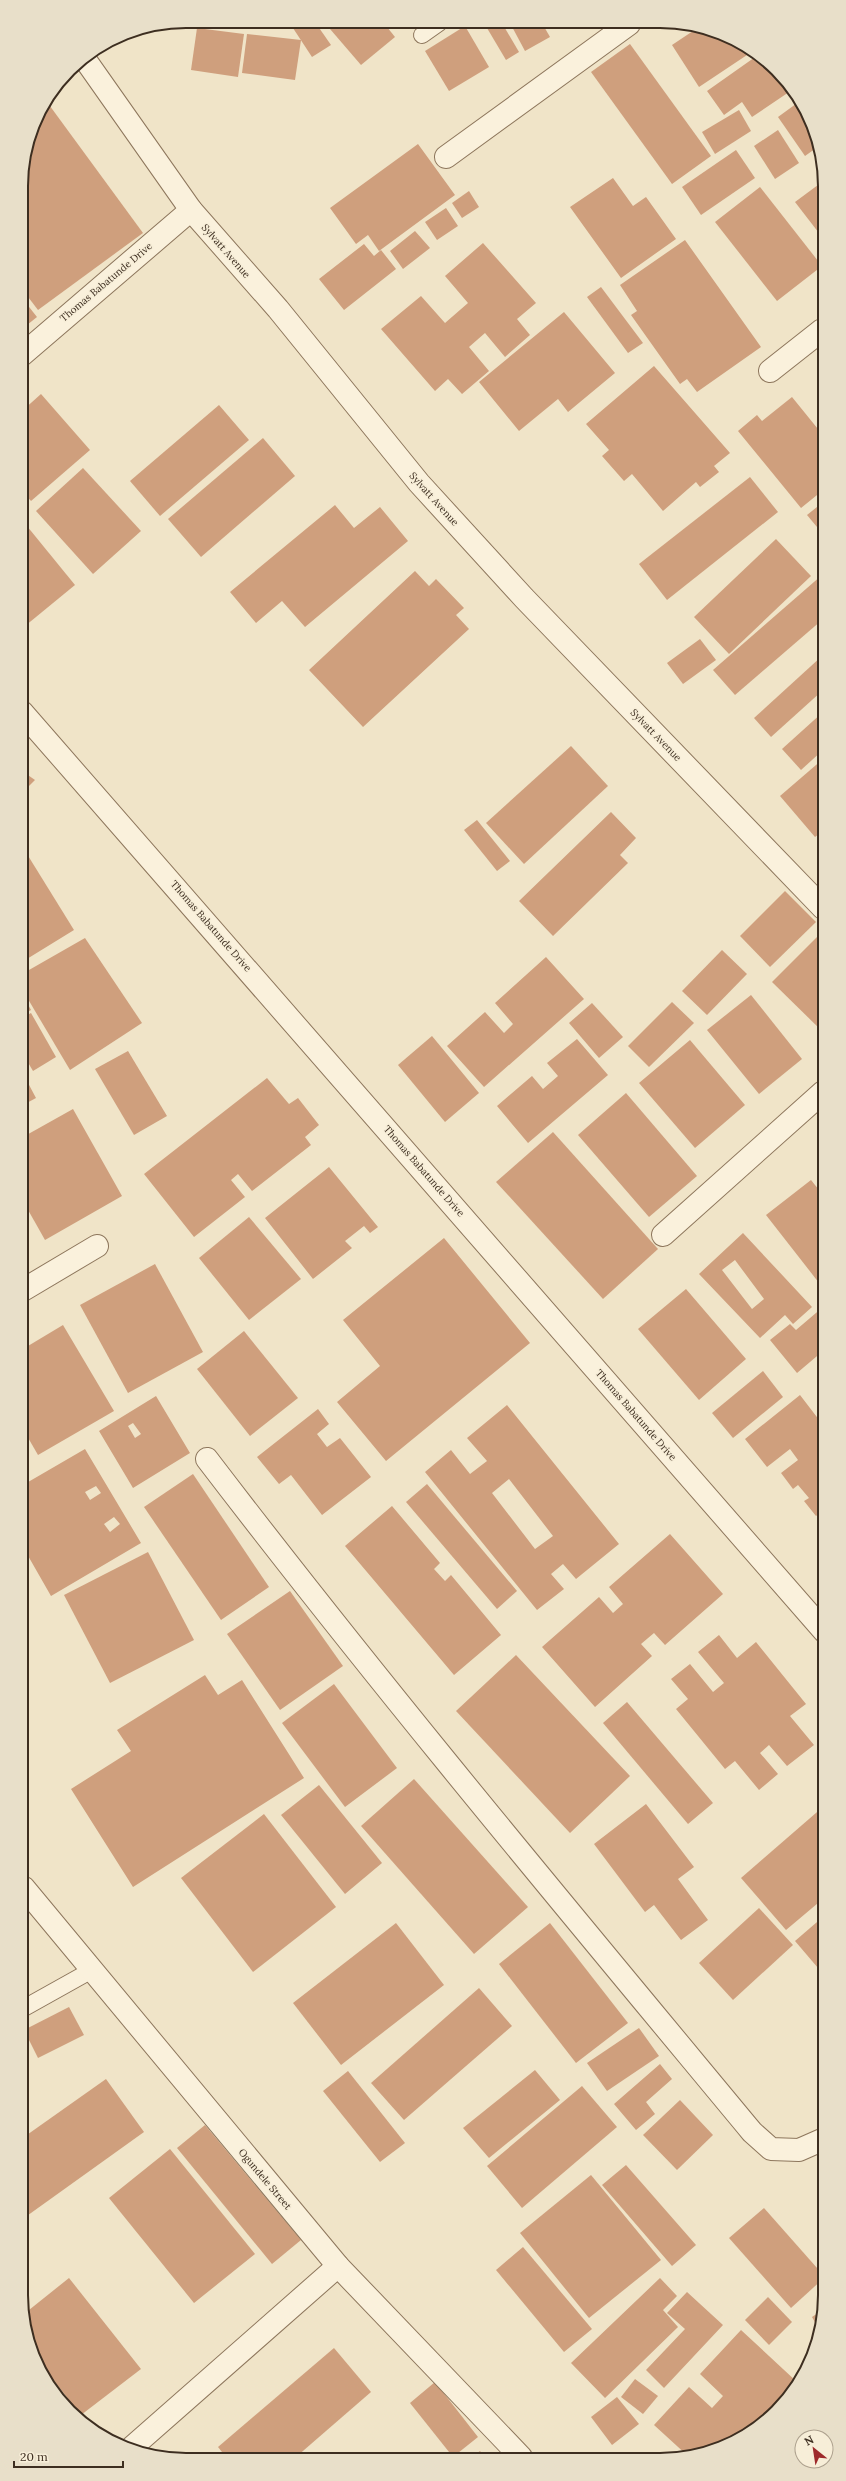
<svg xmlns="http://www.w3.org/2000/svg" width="846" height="2481" viewBox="0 0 846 2481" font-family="Lora,serif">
  <rect width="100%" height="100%" fill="#f0e4c8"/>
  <g fill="#cf9f7d" fill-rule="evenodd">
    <path d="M289 22H315L331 45 312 57Z"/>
    <path d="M324 22H383L395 37 361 65Z"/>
    <path d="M484 23H502L519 52 506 60Z"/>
    <path d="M510 23H542L550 37 525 51Z"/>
    <path d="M465 26 489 67 449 91 425 51Z"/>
    <path d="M699 27 742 43 753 51 699 87 672 45Z"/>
    <path d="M197 28 244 34 238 77 191 70Z"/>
    <path d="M247 34 301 40 295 80 242 73Z"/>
    <path d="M630 44 711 156 672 184 591 72Z"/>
    <path d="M758 55 777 69 792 90 752 117 742 102 724 115 707 91Z"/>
    <path d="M800 101 808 113 819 146 805 156 778 117Z"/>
    <path d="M47 102 143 233 38 310 22 289 21 175 38 113Z"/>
    <path d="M739 110 751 131 715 154 702 132Z"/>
    <path d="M778 130 799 163 775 179 754 146Z"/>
    <path d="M418 144 455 195 379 251 368 235 356 244 330 208Z"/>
    <path d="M736 150 755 178 701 215 682 187Z"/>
    <path d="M613 178 633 206 646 197 676 239 621 278 570 207Z"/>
    <path d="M822 182V237L795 202Z"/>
    <path d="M760 187 822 266 777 301 715 222Z"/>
    <path d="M469 191 479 207 462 218 452 203Z"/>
    <path d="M446 208 458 226 437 240 425 222Z"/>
    <path d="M415 231 430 248 403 269 390 251Z"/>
    <path d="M685 240 761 347 697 392 687 379 680 384 631 315 637 311 620 285Z"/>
    <path d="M483 243 536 303 517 319 530 335 505 357 485 333 469 347 489 371 462 394 448 379 435 391 381 329 421 296 445 323 468 303 445 276Z"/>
    <path d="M364 244 374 256 381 250 396 269 344 310 319 279Z"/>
    <path d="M601 287 643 343 628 353 587 297Z"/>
    <path d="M22 298 37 317 22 329Z"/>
    <path d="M564 312 615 373 568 412 558 399 519 431 479 382Z"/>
    <path d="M654 366 730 453 714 466 719 472 700 487 696 482 663 511 632 474 624 481 602 456 609 450 586 424Z"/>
    <path d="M41 394 90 450 31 501 22 491V411Z"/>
    <path d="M792 397 822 434V491L801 508 738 431 757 415 762 421Z"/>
    <path d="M219 405 249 440 160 516 130 481Z"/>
    <path d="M263 438 295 476 201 557 168 519Z"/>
    <path d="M83 468 141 531 93 574 36 511Z"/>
    <path d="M750 477 778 512 667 600 639 564Z"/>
    <path d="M822 503V533L807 515Z"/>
    <path d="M335 505 354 528 380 507 408 541 305 627 282 601 256 623 230 592Z"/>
    <path d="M22 520 75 585 25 626 22 623Z"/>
    <path d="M776 539 811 576 729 654 694 617Z"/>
    <path d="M415 571 429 586 436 579 464 608 456 615 469 629 363 727 309 670Z"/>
    <path d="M822 575V620L735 695 713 670Z"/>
    <path d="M700 639 716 660 683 684 667 663Z"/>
    <path d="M822 656V691L771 737 754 718Z"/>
    <path d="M823 712V750L801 770 782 749Z"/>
    <path d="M571 746 608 786 524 864 486 823Z"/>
    <path d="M823 759V831L815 837 780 796Z"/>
    <path d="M22 771 35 780 22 793Z"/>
    <path d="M611 812 636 838 620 855 628 863 553 936 519 901Z"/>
    <path d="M477 820 510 861 497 871 464 830Z"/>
    <path d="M22 846 74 930 22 962Z"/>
    <path d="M785 891 816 922 770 967 740 936Z"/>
    <path d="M820 934 823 937V1032L772 982Z"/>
    <path d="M85 938 142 1023 70 1070 22 989V974Z"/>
    <path d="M722 950 747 974 707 1015 682 991Z"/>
    <path d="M546 957 584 999 484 1087 447 1046 485 1012 504 1033 513 1024 495 1003Z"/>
    <path d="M22 994 31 1010 22 1015Z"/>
    <path d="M751 995 802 1059 759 1094 707 1030Z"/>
    <path d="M672 1002 694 1023 649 1067 628 1046Z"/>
    <path d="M592 1003 623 1037 599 1058 569 1023Z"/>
    <path d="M31 1013 56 1057 33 1071 23 1054 22 1018Z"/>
    <path d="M432 1036 479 1093 445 1122 398 1065Z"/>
    <path d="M577 1039 608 1075 528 1143 497 1106 532 1076 543 1089 558 1076 547 1063Z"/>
    <path d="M690 1040 745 1105 695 1148 639 1083Z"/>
    <path d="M128 1051 167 1116 134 1135 95 1069Z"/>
    <path d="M267 1078 289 1104 298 1098 319 1125 305 1137 311 1145 252 1191 238 1174 231 1180 245 1197 194 1237 144 1174Z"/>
    <path d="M28 1083 36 1098 23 1105V1085Z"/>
    <path d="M626 1093 697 1176 649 1217 578 1135Z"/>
    <path d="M73 1109 122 1196 45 1240 23 1201V1137Z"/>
    <path d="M553 1132 658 1249 603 1299 496 1182Z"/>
    <path d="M329 1167 378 1227 370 1233 364 1226 345 1241 352 1248 313 1279 265 1218Z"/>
    <path d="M811 1180 823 1195V1288L766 1215Z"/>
    <path d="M249 1217 301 1279 249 1320 199 1258Z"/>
    <path d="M743 1233 812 1307 793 1324 785 1315 760 1338 699 1274ZM735 1260 764 1299 752 1309 722 1270Z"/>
    <path d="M23 1234 29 1245 23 1248Z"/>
    <path d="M444 1238 530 1343 386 1461 337 1402 380 1366 343 1320Z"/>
    <path d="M155 1264 203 1352 128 1393 80 1305Z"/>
    <path d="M686 1289 746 1359 699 1400 638 1329Z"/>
    <path d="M823 1307V1351L797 1373 770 1340 790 1324 796 1330Z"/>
    <path d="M63 1325 114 1411 38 1455 23 1429V1349Z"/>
    <path d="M244 1331 298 1398 250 1436 197 1369Z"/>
    <path d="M763 1371 783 1397 733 1438 712 1413Z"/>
    <path d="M800 1395 823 1425 824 1513 822 1511 816 1516 804 1501 809 1498 798 1485 793 1489 781 1473 798 1460 790 1449 767 1467 745 1439Z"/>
    <path d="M156 1396 190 1453 133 1488 99 1431ZM133 1423 141 1434 135 1438 128 1426Z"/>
    <path d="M507 1405 619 1544 576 1579 563 1564 551 1574 564 1589 537 1610 425 1472 451 1450 470 1474 487 1461 467 1438ZM509 1479 553 1536 535 1549 492 1493Z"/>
    <path d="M318 1409 329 1424 317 1434 327 1447 340 1438 371 1477 322 1515 291 1475 279 1484 257 1457Z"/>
    <path d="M85 1449 141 1543 51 1596 23 1547V1485ZM96 1486 101 1493 90 1500 85 1492ZM114 1517 120 1524 110 1532 104 1524Z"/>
    <path d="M193 1474 269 1587 221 1620 144 1507Z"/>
    <path d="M427 1484 517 1591 497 1609 406 1502Z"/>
    <path d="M392 1506 440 1563 434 1569 445 1581 451 1575 501 1635 454 1675 345 1546Z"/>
    <path d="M670 1534 723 1594 665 1645 654 1633 641 1644 652 1656 595 1707 542 1647 599 1597 613 1613 623 1604 609 1587Z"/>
    <path d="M824 1542V1553L818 1546Z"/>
    <path d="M148 1552 194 1640 110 1683 64 1595Z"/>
    <path d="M290 1591 343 1666 280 1710 227 1634Z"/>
    <path d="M719 1635 737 1658 756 1642 806 1704 790 1716 814 1745 787 1766 769 1745 760 1753 778 1774 759 1790 735 1761 725 1769 676 1709 688 1699 671 1679 690 1664 713 1692 724 1683 698 1652Z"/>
    <path d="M516 1655 630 1776 570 1833 456 1711Z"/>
    <path d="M205 1675 218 1695 242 1680 304 1778 133 1887 71 1789 131 1751 117 1730Z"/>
    <path d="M334 1684 397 1768 345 1807 282 1723Z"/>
    <path d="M627 1702 713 1803 688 1824 603 1723Z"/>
    <path d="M414 1779 528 1907 474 1954 361 1826Z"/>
    <path d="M319 1785 382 1863 345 1894 281 1815Z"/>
    <path d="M646 1804 694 1867 678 1879 708 1920 681 1940 654 1905 645 1912 594 1844Z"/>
    <path d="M824 1806V1898L786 1930 741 1878Z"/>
    <path d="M264 1814 336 1907 253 1972 181 1878Z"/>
    <path d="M759 1908 793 1945 733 2000 699 1963Z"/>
    <path d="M824 1916V1975L795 1941Z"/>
    <path d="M396 1923 444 1985 341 2065 293 2003Z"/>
    <path d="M550 1923 628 2023 576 2063 499 1964Z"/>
    <path d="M479 1988 512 2026 404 2120 371 2083Z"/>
    <path d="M69 2007 84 2035 38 2058 24 2030Z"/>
    <path d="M639 2028 659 2056 607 2091 587 2063Z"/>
    <path d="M660 2064 672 2079 646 2102 655 2114 636 2130 614 2104Z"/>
    <path d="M535 2070 560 2100 489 2158 463 2128Z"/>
    <path d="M348 2071 405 2143 380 2162 323 2091Z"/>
    <path d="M106 2079 144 2132 24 2218V2137Z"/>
    <path d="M582 2086 617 2127 522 2208 487 2166Z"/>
    <path d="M680 2100 713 2135 677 2170 643 2135Z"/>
    <path d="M205 2125 301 2240 272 2264 177 2148Z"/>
    <path d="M170 2149 255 2254 194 2303 109 2198Z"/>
    <path d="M626 2165 696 2245 672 2266 602 2185Z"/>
    <path d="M591 2175 661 2260 589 2318 520 2233Z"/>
    <path d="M764 2208 825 2277 791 2308 729 2238Z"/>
    <path d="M523 2247 592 2329 564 2352 496 2270Z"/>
    <path d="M69 2278 141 2369 81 2415 35 2357 24 2327V2314Z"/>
    <path d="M660 2278 677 2296 663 2310 678 2327 605 2398 571 2363Z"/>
    <path d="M687 2292 723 2325 664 2388 646 2370 685 2329 667 2313Z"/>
    <path d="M768 2297 792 2322 769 2345 745 2320Z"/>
    <path d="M824 2309 819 2329 812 2317Z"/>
    <path d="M741 2330 797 2382 766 2418 743 2438 689 2457 654 2425 689 2387 712 2408 723 2396 700 2374Z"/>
    <path d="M334 2348 371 2392 296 2457H226L218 2447Z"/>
    <path d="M635 2379 658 2396 643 2414 621 2397Z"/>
    <path d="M435 2382 478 2437 453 2457 410 2403Z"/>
    <path d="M617 2397 639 2424 612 2445 591 2417Z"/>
    <path d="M480 2451 485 2457H472Z"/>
  </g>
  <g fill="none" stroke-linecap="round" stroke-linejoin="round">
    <g stroke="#8d765c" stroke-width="18">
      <g id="service">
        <path d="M422 35 439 23"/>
        <path d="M24 2008 92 1970"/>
      </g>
    </g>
    <g stroke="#8d765c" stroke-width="24">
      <g id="minor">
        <path d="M84 58 191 210 278 309 419 483 524 598 823 908"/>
        <path d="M446 157 629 24"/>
        <path d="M22 355 191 210"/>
        <path d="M770 371 822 330"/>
        <path d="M22 712 824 1631"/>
        <path d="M663 1235 823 1092"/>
        <path d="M23 1290 97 1246"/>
        <path d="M207 1459C382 1688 568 1910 752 2132L771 2149 799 2150 824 2139"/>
        <path d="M24 1888 338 2266 521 2457"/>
        <path d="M130 2449 338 2266"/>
      </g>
    </g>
    <use href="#service" stroke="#faf1dc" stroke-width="16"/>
    <use href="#minor" stroke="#faf1dc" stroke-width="22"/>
  </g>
  <g text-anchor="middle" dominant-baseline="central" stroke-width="3" stroke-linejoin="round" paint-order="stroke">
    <g font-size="10" fill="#3d2e20" stroke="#f7eed8">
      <text transform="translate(226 251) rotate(49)">Sylvatt Avenue</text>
      <text transform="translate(106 282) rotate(-40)">Thomas Babatunde Drive</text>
      <text transform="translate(434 499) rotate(48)">Sylvatt Avenue</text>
      <text transform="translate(656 735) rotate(46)">Sylvatt Avenue</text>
      <text transform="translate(211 926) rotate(49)">Thomas Babatunde Drive</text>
      <text transform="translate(424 1171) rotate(49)">Thomas Babatunde Drive</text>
      <text transform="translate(636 1415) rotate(49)">Thomas Babatunde Drive</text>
      <text transform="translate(265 2179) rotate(50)">Ogundele Street</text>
    </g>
  </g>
  <path d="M0 0H846V2481H0ZM186 28H660A158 158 0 0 1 818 186V2295A158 158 0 0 1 660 2453H186A158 158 0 0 1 28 2295V186A158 158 0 0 1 186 28Z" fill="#e8dfc9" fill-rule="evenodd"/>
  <path fill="none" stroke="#3d2e20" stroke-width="2" d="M186 28H660A158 158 0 0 1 818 186V2295A158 158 0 0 1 660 2453H186A158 158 0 0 1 28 2295V186A158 158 0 0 1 186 28Z"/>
  <g transform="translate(814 2449) rotate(330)"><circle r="19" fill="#f7eed8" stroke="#ada18e"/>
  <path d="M0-3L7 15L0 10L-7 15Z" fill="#9e2a2b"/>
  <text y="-6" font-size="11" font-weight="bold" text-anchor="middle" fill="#3d2e20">N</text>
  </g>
  <path d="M14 2461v6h109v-6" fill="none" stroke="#3d2e20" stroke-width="2"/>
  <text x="20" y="2461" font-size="12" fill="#3d2e20" stroke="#f7eed8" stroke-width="3" paint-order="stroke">20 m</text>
</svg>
